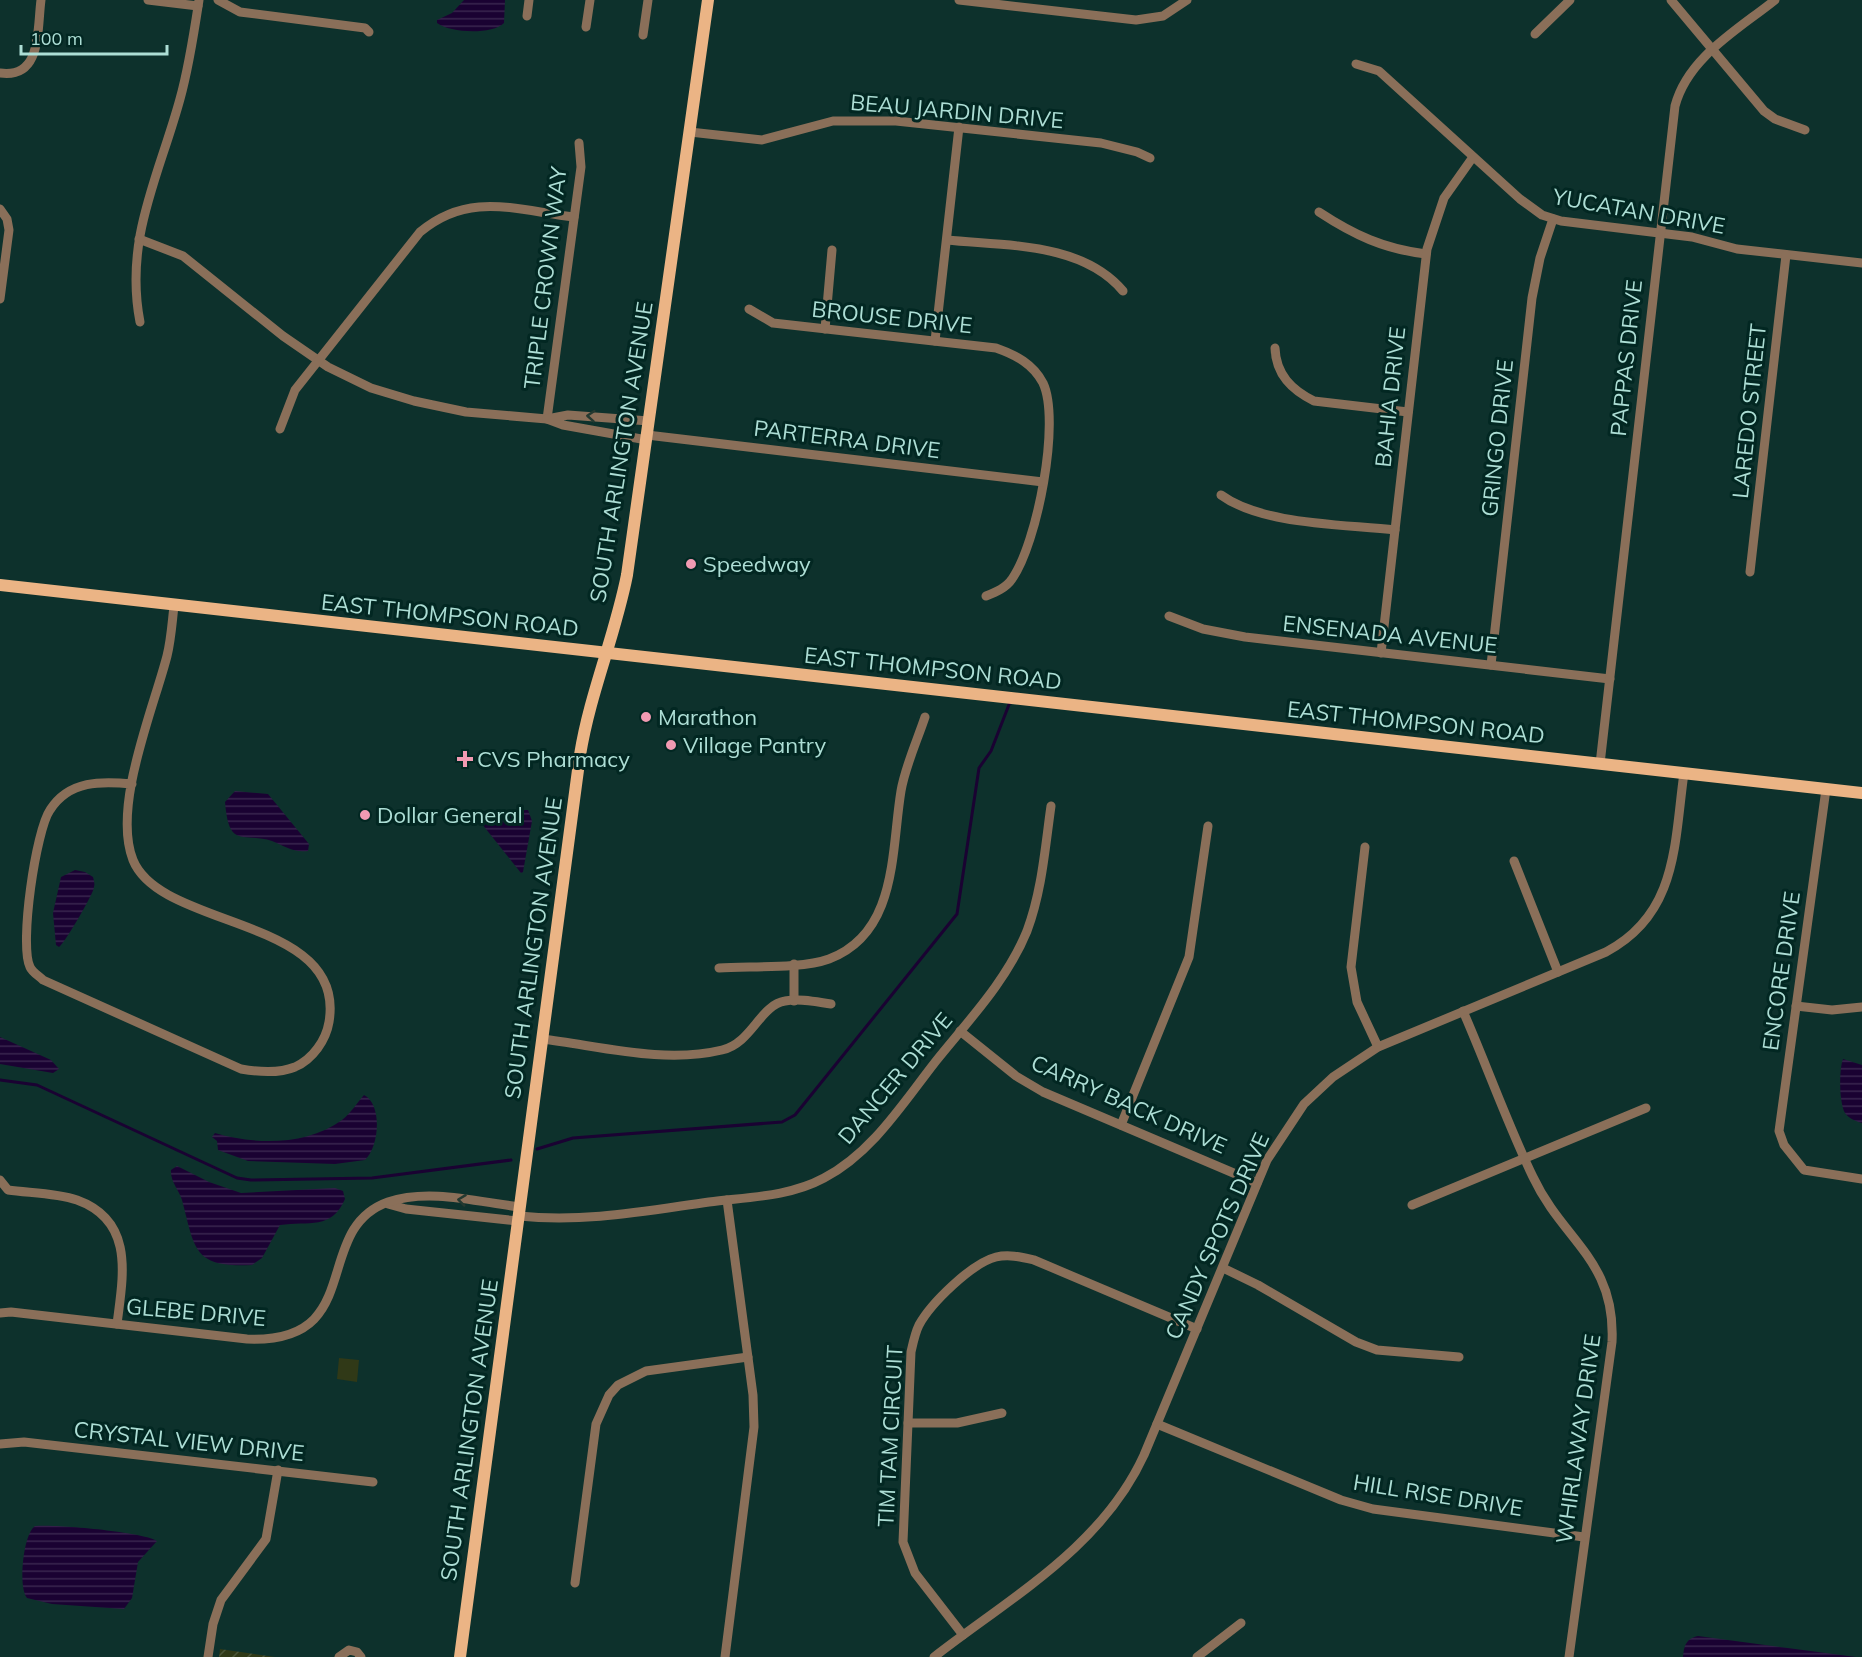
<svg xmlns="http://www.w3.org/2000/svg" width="1862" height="1657" viewBox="0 0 1862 1657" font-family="Mulish,sans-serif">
  <defs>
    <pattern id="garden-furrows" width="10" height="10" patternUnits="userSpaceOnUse" patternTransform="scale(1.5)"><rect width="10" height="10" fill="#303917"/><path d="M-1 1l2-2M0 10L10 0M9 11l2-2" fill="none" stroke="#4b5538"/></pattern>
    <pattern id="water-rules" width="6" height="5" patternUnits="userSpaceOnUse" patternTransform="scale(1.5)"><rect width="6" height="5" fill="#1a0232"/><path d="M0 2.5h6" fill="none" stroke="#39264f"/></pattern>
  </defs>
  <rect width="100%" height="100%" fill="#0d312c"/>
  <path fill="#303917" d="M339 1358 359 1360 357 1382 337 1379Z"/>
  <path fill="url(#garden-furrows)" d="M220 1649 275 1657H219Z"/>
  <g fill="url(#water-rules)">
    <path d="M464 0H505L504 23C492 35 450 33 437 23V20L452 13Z"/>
    <path d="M235 791 268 794 309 844 308 851C293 853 285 846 272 841 241 832 229 849 225 802Z"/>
    <path d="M528 810 532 821 523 872 521 873 478 819 480 813 486 811Z"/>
    <path d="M75 870 85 872 93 877C94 881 95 884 94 887 94 893 65 943 59 947L56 945 53 913 61 877Z"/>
    <path d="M0 1037 51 1060 59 1069 53 1073 0 1064Z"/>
    <path d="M1843 1059 1862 1065V1123C1856 1121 1849 1119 1845 1113 1839 1102 1839 1069 1843 1059Z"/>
    <path d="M364 1095C383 1105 379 1147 365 1160L335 1164 248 1161 218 1150 217 1141 212 1137 215 1133C255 1145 306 1146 342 1120 351 1113 357 1103 364 1095Z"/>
    <path d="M177 1166 209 1182 241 1193 335 1188 343 1191 345 1199C332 1230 309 1221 280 1225L262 1258 252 1265C193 1268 195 1249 182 1200 179 1190 170 1181 171 1170Z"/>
    <path d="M35 1526C55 1524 144 1532 157 1541L138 1562 132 1598 124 1609 52 1604 27 1598C18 1587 23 1534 35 1526Z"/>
    <path d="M1698 1636 1856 1657H1683C1684 1645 1686 1639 1698 1636Z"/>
  </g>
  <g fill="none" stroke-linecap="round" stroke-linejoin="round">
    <g stroke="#1a0232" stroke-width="3">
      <path d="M0 1080 37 1085 237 1178 251 1180 372 1178 511 1160"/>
      <path d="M537 1149 573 1138 782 1122 795 1115 957 914 979 768 991 751 1010 702"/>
    </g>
    <g stroke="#8a6f59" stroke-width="9">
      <path d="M148 0 198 6"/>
      <path d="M218 0 240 12 365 28 369 32"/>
      <path d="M959 0 1136 20 1163 16 1187 0"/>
      <path d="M1671 0 1764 111 1775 119 1805 130"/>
      <path d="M527 16 529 0"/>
      <path d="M586 27 590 0"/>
      <path d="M1535 34 1570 0"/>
      <path d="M643 35 648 0"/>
      <path d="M1356 64 1379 71 1520 199 1542 215 1561 221 1692 237 1737 249 1862 263"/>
      <path d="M0 73C42 79 37 30 41 0"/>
      <path d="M690 132 762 140 833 121H896L1101 143 1137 152 1150 158"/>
      <path d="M0 209 7 219 9 230 0 299"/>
      <path d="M1319 212C1354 235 1384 249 1426 254"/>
      <path d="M139 239 183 256 283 336 328 367 371 388 414 401 466 412 547 419 581 167 579 143"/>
      <path d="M947 240C1005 246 1082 242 1123 291"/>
      <path d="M749 309 773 323 996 348C1016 355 1033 364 1043 383 1061 421 1037 544 1012 579 1006 588 996 592 986 596"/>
      <path d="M140 322C124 239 159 176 180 99 189 67 194 33 199 0"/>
      <path d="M825 329 832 250"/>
      <path d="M935 341 959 127"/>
      <path d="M1275 348C1276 375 1292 390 1314 401L1408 412"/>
      <path d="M280 429 295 390 420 232C469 191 515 210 574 217"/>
      <path d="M647 435 1043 482"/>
      <path d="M647 440 563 425 547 419 568 415 649 421"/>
      <path d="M1221 495C1262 525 1343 524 1395 530"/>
      <path d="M1750 572 1786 255"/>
      <path d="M1169 616 1203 629 1245 637 1610 679"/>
      <path d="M1381 653 1427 249 1444 198 1473 157"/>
      <path d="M1491 665 1532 298 1540 258 1553 219"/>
      <path d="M1600 764 1675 106C1688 57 1739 29 1775 0"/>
      <path d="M132 784C102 781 69 780 50 810 36 830 19 945 30 967 32 972 39 976 43 980L241 1069C258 1072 278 1074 295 1067 313 1059 326 1040 329 1022 347 916 161 930 133 860 112 807 153 710 167 656 171 640 172 623 174 606"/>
      <path d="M1826 789 1779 1131 1784 1145 1804 1170 1862 1179"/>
      <path d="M1365 847 1351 967 1357 1002 1378 1047"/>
      <path d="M1514 861 1558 972"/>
      <path d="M794 964V1001"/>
      <path d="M719 968C750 966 802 969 829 959 898 933 891 851 901 791 905 767 917 741 925 717"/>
      <path d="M1796 1006 1832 1010 1862 1007"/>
      <path d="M1463 1011C1487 1066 1507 1123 1533 1177 1563 1241 1616 1260 1612 1342L1569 1657"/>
      <path d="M960 1031 1016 1076 1043 1092 1257 1183"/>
      <path d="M542 1039C600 1046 664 1064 722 1050 752 1043 760 1005 785 1001 801 998 817 1002 831 1004"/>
      <path d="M1121 1125 1189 957 1208 826"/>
      <path d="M0 1180 8 1190C29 1193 56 1193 77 1200 135 1221 123 1276 117 1324"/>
      <path d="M388 1204 406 1209 518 1221"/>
      <path d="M1412 1205 1646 1108"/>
      <path d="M519 1216C583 1223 645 1211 709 1202 747 1197 789 1197 824 1178 872 1153 903 1103 936 1061 969 1020 1007 980 1027 931 1042 891 1045 848 1051 806"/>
      <path d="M1223 1268 1258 1285 1356 1342 1377 1350 1459 1357"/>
      <path d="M0 1313 11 1312 247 1339C368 1344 310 1230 388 1202 429 1188 478 1202 520 1207"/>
      <path d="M908 1423H957L1002 1413"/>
      <path d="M1157 1424 1341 1500 1373 1509 1584 1537"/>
      <path d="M0 1444 24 1442 373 1482"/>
      <path d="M575 1583 596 1424 609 1395 618 1385 646 1371 748 1357"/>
      <path d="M963 1635 915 1573 903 1542 911 1352C913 1343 915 1333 919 1325 931 1303 972 1263 996 1257 1009 1254 1021 1257 1034 1260L1197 1329"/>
      <path d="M208 1657 213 1624 221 1600 266 1539 278 1470"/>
      <path d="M339 1657 349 1650 357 1652 361 1657"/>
      <path d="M725 1657 754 1427 753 1395 727 1200"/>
      <path d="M934 1657C1011 1597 1102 1547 1144 1455L1267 1160 1304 1104 1333 1077 1378 1047 1606 952C1678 914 1674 844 1684 773"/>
      <path d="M1197 1657 1241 1623"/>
    </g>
    <g stroke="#ebb485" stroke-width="12">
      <path d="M0 585 1862 793"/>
      <path d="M460 1657 580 755C590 693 615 636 627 575L708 0"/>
    </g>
  </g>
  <defs><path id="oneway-chevron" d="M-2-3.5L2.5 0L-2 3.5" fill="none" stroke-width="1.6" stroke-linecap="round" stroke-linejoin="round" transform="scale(1.5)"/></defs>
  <g stroke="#243930">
    <use href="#oneway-chevron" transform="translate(591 416) rotate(-176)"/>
    <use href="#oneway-chevron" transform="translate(462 1200) rotate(-173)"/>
  </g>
  <g fill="#f19ab2" stroke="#022722" stroke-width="2">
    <circle cx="691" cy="564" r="6"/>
    <circle cx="646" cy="717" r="6"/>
    <circle cx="671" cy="745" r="6"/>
    <path d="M462 750h6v6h6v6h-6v6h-6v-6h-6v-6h6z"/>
    <circle cx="365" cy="815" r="6"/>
  </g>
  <g text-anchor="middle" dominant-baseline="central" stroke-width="6" stroke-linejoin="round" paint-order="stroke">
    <g font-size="22" fill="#added5" stroke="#022722">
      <text transform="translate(957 111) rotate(5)">BEAU JARDIN DRIVE</text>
      <text transform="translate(1639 211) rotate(10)">YUCATAN DRIVE</text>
      <text transform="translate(545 278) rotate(-83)">TRIPLE CROWN WAY</text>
      <text transform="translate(892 317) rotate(6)">BROUSE DRIVE</text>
      <text transform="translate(1626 358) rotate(-84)">PAPPAS DRIVE</text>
      <text transform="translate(1390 397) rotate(-84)">BAHIA DRIVE</text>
      <text transform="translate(1749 411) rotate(-84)">LAREDO STREET</text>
      <text transform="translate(1497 438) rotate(-84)">GRINGO DRIVE</text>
      <text transform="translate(847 439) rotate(7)">PARTERRA DRIVE</text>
      <text transform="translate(621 452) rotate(-81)">SOUTH ARLINGTON AVENUE</text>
      <text transform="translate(450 615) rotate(6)">EAST THOMPSON ROAD</text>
      <text transform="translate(1390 634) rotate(6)">ENSENADA AVENUE</text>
      <text transform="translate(933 668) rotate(6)">EAST THOMPSON ROAD</text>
      <text transform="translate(1416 722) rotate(6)">EAST THOMPSON ROAD</text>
      <text transform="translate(533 948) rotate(-82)">SOUTH ARLINGTON AVENUE</text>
      <text transform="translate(1781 971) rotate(-82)">ENCORE DRIVE</text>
      <text transform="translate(895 1078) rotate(-50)">DANCER DRIVE</text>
      <text transform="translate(1129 1104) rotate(24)">CARRY BACK DRIVE</text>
      <text transform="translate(1217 1236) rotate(-66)">CANDY SPOTS DRIVE</text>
      <text transform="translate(196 1312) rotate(5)">GLEBE DRIVE</text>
      <text transform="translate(469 1430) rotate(-82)">SOUTH ARLINGTON AVENUE</text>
      <text transform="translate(890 1436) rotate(-87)">TIM TAM CIRCUIT</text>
      <text transform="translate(1578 1439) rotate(-82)">WHIRLAWAY DRIVE</text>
      <text transform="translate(189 1441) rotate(6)">CRYSTAL VIEW DRIVE</text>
      <text transform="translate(1438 1495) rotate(9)">HILL RISE DRIVE</text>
    </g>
    <g font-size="22" fill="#added5" stroke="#022722" text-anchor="start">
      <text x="703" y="564">Speedway</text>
      <text x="658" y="717">Marathon</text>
      <text x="683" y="745">Village Pantry</text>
      <text x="477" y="759">CVS Pharmacy</text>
      <text x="377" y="815">Dollar General</text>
    </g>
  </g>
  <path d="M21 45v9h146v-9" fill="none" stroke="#added5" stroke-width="3"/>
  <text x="30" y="45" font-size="18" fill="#added5" stroke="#022722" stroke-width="4.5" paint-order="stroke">100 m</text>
</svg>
